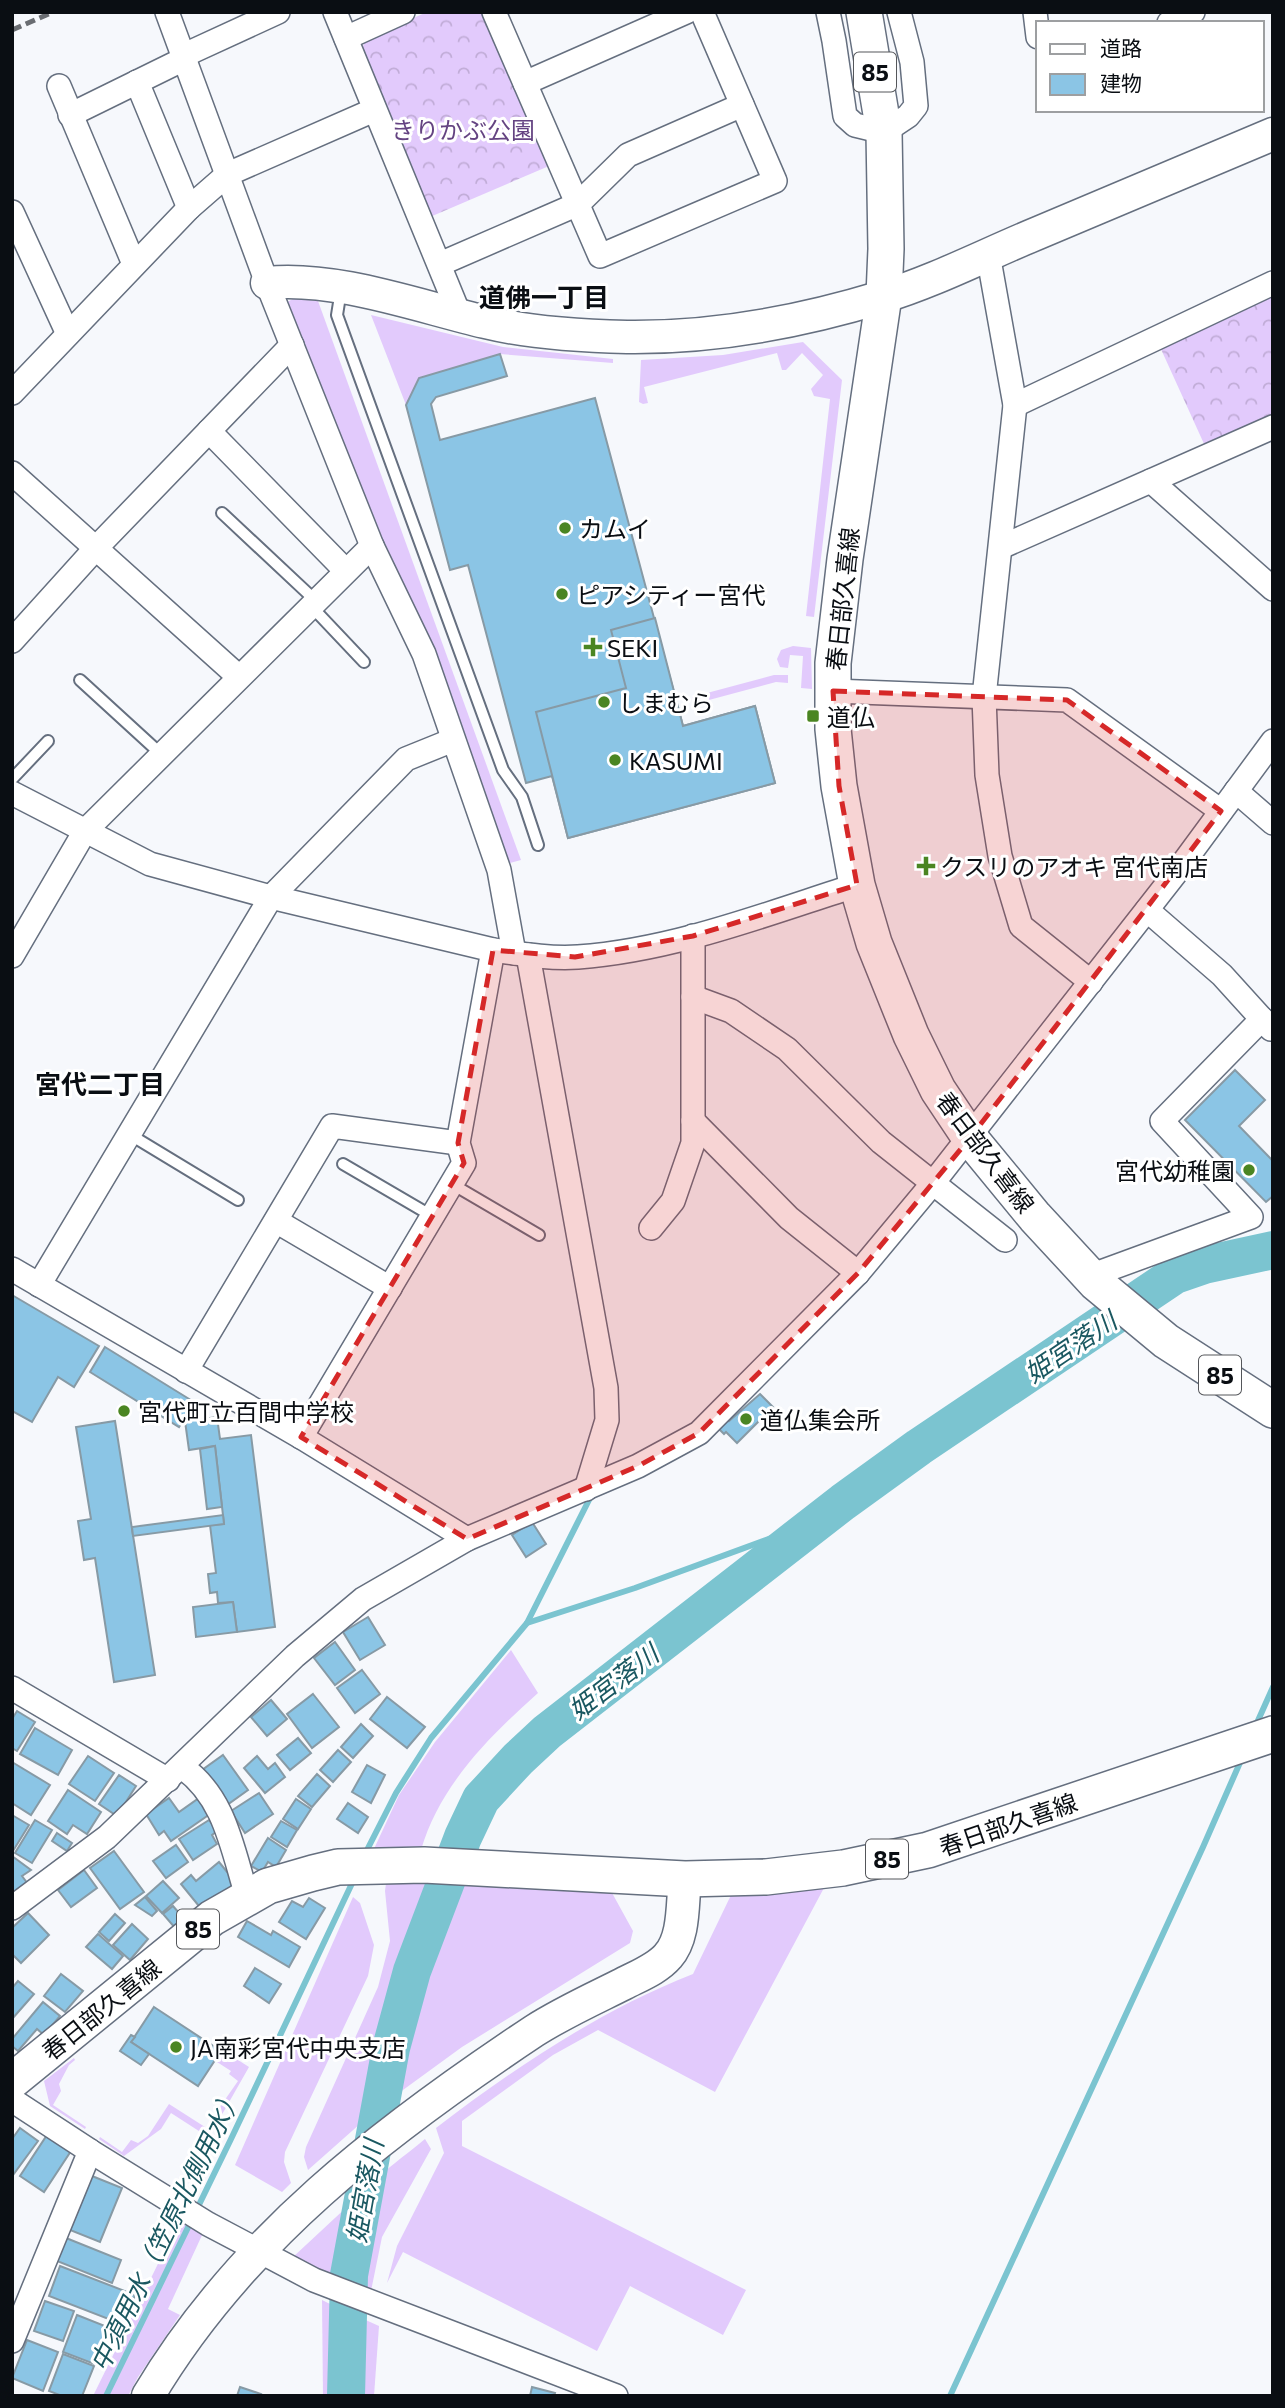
<svg xmlns="http://www.w3.org/2000/svg" width="1285" height="2408" viewBox="0 0 1285 2408" font-family="Commissioner,'Noto Sans JP',sans-serif">
  <defs>
    <pattern id="forest-crowns" width="20" height="18" patternUnits="userSpaceOnUse" patternTransform="scale(1.75)"><rect width="20" height="18" fill="#e2cafc"/><path d="M2 6a3 3 0 1 1 6 0M12 15a3 3 0 1 1 6 0" fill="none" stroke="#c1acd7"/></pattern>
  </defs>
  <rect width="100%" height="100%" fill="#f6f8fc"/>
  <g fill="#e2cafc">
    <path d="M295 298 318 301 521 860 506 864 287 302Z"/>
    <path d="M371 315 503 347 613 359V363L500 354 419 378 406 405Z"/>
    <path d="M803 342 842 380 814 617 806 616 830 399 814 396 811 389 823 375 802 353 786 370H782L777 353 644 387 648 403 643 404 639 402 641 360 723 355Z"/>
    <path d="M793 646 811 648 812 689 801 688 803 656 790 655 788 668 780 667 777 659 781 650Z"/>
    <path d="M774 675H788V683L776 682 694 704 692 697Z"/>
    <path d="M511 1650 538 1693C489 1737 440 1785 421 1850L373 1851 399 1795 435 1742Z"/>
    <path d="M387 1876 436 1880 414 1931 361 2123 308 2170 304 2157 306 2147 378 1987 390 1941 385 1891Z"/>
    <path d="M460 1881 611 1891 633 1931 630 1943 462 2047 392 2098 411 2005 434 1939Z"/>
    <path d="M825 1886 715 2092 598 2030 553 2055 462 2121V2146L746 2290 723 2335 630 2286 597 2351 403 2252 387 2283 397 2246 444 2153 436 2128C514 2068 601 2010 693 1974L732 1893Z"/>
    <path d="M353 1897 360 1903 374 1945 368 1976 285 2152 284 2162 291 2183 282 2192 235 2165Z"/>
    <path d="M224 2051 249 2067 220 2118 215 2114 238 2081 229 2074 231 2071 217 2062Z"/>
    <path d="M74 2058 75 2060 69 2065 59 2084 61 2091 53 2105 86 2127 85 2129 50 2106 44 2081Z"/>
    <path d="M169 2104 205 2127 202 2133 171 2113 161 2129 124 2156 99 2139 100 2137 122 2152 131 2140 138 2143 148 2136Z"/>
    <path d="M425 2139 431 2149 382 2237 371 2291 361 2286C362 2259 363 2207 375 2182 380 2173 415 2148 425 2139Z"/>
    <path d="M350 2204 340 2240 338 2278 292 2258Z"/>
    <path d="M181 2217 203 2233 168 2309 180 2315 138 2377 128 2396H93Z"/>
    <path d="M322 2300 334 2306V2396H323Z"/>
    <path d="M359 2317 379 2326 374 2396H355Z"/>
  </g>
  <g fill="url(#forest-crowns)">
    <path d="M427 12H484L549 166 430 217 361 51 366 39Z"/>
    <path d="M1273 296V415L1205 446 1160 347Z"/>
  </g>
  <g fill="none" stroke-linecap="round" stroke-linejoin="round">
    <g stroke="#7bc4d0" stroke-width="6">
      <path d="M527 1623 592 1494"/>
      <path d="M1256 1725 1273 1687"/>
      <path d="M365 1854 396 1793 431 1738 527 1623 635 1588 818 1521"/>
      <path d="M106 2396 231 2139 355 1877"/>
      <path d="M950 2396 1203 1847 1242 1758"/>
    </g>
    <path stroke="#7bc4d0" stroke-width="38" d="M346 2396 349 2275 391 2048 412 1971 463 1837 481 1799 518 1759 547 1732 843 1502 919 1447 1175 1275 1204 1265 1273 1250"/>
  </g>
  <g fill="#8bc5e5" stroke="#879aa5" stroke-width="2">
    <path d="M500 354 507 376 436 397 431 404 440 440 595 398 683 726 755 706 775 783 568 838 552 776 526 783 468 565 450 570 406 405 419 378Z"/>
    <path d="M655 618 683 726 755 706 775 783 568 838 536 712 626 688 611 630Z"/>
    <path d="M1235 1070 1265 1100 1239 1126 1273 1161V1196L1266 1202 1185 1120Z"/>
    <path d="M12 1295 99 1346 74 1387 58 1377 32 1422 12 1411Z"/>
    <path d="M105 1347 194 1402 179 1427 90 1372Z"/>
    <path d="M760 1394 773 1407 737 1443 726 1432 724 1434 716 1426 726 1417 729 1421Z"/>
    <path d="M217 1417 220 1439 251 1435 275 1627 237 1632 233 1602 218 1603 217 1592 210 1593 208 1574 216 1573 210 1525 224 1524 215 1446 189 1450 185 1421Z"/>
    <path d="M115 1421 155 1675 114 1682 95 1558 84 1560 78 1521 91 1519 76 1427Z"/>
    <path d="M215 1446 222 1507 207 1509 200 1449Z"/>
    <path d="M223 1515 224 1524 133 1536 132 1527Z"/>
    <path d="M532 1522 546 1544 526 1557 512 1535Z"/>
    <path d="M233 1602 237 1632 196 1637 193 1607Z"/>
    <path d="M368 1617 385 1645 360 1660 343 1632Z"/>
    <path d="M335 1642 355 1670 335 1685 314 1658Z"/>
    <path d="M362 1670 380 1694 355 1713 337 1688Z"/>
    <path d="M313 1694 339 1727 312 1748 287 1714Z"/>
    <path d="M387 1697 425 1727 407 1748 370 1719Z"/>
    <path d="M271 1700 287 1719 267 1736 251 1717Z"/>
    <path d="M17 1711 35 1722 17 1751 12 1748V1719Z"/>
    <path d="M361 1724 373 1736 353 1758 341 1747Z"/>
    <path d="M35 1728 72 1750 58 1775 20 1754Z"/>
    <path d="M298 1738 311 1753 290 1770 277 1755Z"/>
    <path d="M338 1750 351 1762 333 1782 320 1770Z"/>
    <path d="M223 1755 248 1790 227 1805 202 1770Z"/>
    <path d="M88 1756 114 1773 95 1801 69 1784Z"/>
    <path d="M257 1756 268 1769 275 1763 285 1777 265 1793 244 1768Z"/>
    <path d="M12 1762 50 1785 31 1815 12 1803Z"/>
    <path d="M367 1765 385 1775 371 1803 352 1792Z"/>
    <path d="M317 1774 330 1786 312 1807 298 1796Z"/>
    <path d="M119 1775 136 1786 117 1816 99 1804Z"/>
    <path d="M68 1790 101 1812 87 1834 73 1825 67 1834 48 1821Z"/>
    <path d="M259 1793 273 1814 245 1833 231 1811Z"/>
    <path d="M169 1798 179 1812 199 1798 210 1814 171 1841 164 1831 159 1835 146 1814Z"/>
    <path d="M296 1799 311 1809 298 1829 283 1819Z"/>
    <path d="M348 1803 368 1817 358 1833 337 1819Z"/>
    <path d="M12 1815 29 1825 13 1851 12 1850Z"/>
    <path d="M35 1820 52 1830 32 1863 15 1853Z"/>
    <path d="M209 1820 217 1831 212 1835 217 1844 193 1860 179 1839Z"/>
    <path d="M281 1821 297 1830 287 1847 271 1837Z"/>
    <path d="M57 1833 72 1843 67 1851 52 1841Z"/>
    <path d="M268 1838 286 1850 276 1867 268 1862 262 1872 251 1866Z"/>
    <path d="M176 1845 188 1862 166 1878 153 1861Z"/>
    <path d="M114 1851 144 1892 120 1909 90 1868Z"/>
    <path d="M12 1856 31 1870 22 1876 28 1884 12 1896Z"/>
    <path d="M219 1862 237 1884 203 1911 181 1884 191 1875 196 1881Z"/>
    <path d="M84 1870 97 1888 71 1907 58 1890Z"/>
    <path d="M163 1881 179 1898 162 1913 146 1896Z"/>
    <path d="M145 1897 157 1911 152 1916 135 1905Z"/>
    <path d="M309 1898 325 1908 306 1939 279 1922 292 1901 303 1907Z"/>
    <path d="M173 1906 186 1921 176 1929 163 1914Z"/>
    <path d="M28 1913 49 1935 21 1963 12 1954V1928Z"/>
    <path d="M115 1914 125 1923 109 1941 99 1932Z"/>
    <path d="M247 1921 271 1935 273 1931 300 1947 289 1967 238 1937Z"/>
    <path d="M132 1924 148 1939 130 1960 113 1945Z"/>
    <path d="M98 1934 123 1956 112 1969 86 1947Z"/>
    <path d="M255 1968 281 1984 269 2003 244 1986Z"/>
    <path d="M61 1974 83 1991 65 2012 44 1996Z"/>
    <path d="M18 1981 34 1994 12 2019V1988Z"/>
    <path d="M43 2002 60 2016 44 2035 37 2029 18 2051 12 2046V2039Z"/>
    <path d="M154 2007 221 2051 198 2086 131 2042Z"/>
    <path d="M131 2035 135 2037 131 2042 149 2054 141 2065 120 2051Z"/>
    <path d="M20 2128 38 2141 13 2175 12 2139Z"/>
    <path d="M47 2135 71 2151 44 2192 20 2176Z"/>
    <path d="M92 2176 122 2188 100 2242 70 2230Z"/>
    <path d="M66 2238 121 2260 112 2283 57 2261Z"/>
    <path d="M60 2266 135 2295 124 2325 49 2296Z"/>
    <path d="M45 2301 74 2311 63 2341 34 2331Z"/>
    <path d="M77 2315 110 2328 97 2365 63 2352Z"/>
    <path d="M27 2340 58 2352 43 2391 12 2378Z"/>
    <path d="M63 2354 94 2366 82 2396H62L49 2391Z"/>
    <path d="M240 2387 261 2394 260 2396H237Z"/>
    <path d="M532 2387 555 2393 554 2396H530Z"/>
  </g>
  <g fill="none" stroke-linecap="round" stroke-linejoin="round">
    <g stroke="#656f7f" stroke-width="14">
      <g id="lane">
        <path d="M341 290 337 315 503 770 522 797 538 845"/>
        <path d="M222 513 316 601"/>
        <path d="M311 606 364 662"/>
        <path d="M80 680 162 755"/>
        <path d="M12 779 48 741"/>
        <path d="M129 1134 238 1200"/>
        <path d="M343 1164 432 1216"/>
        <path d="M452 1184 539 1235"/>
      </g>
    </g>
    <g stroke="#656f7f" stroke-width="26">
      <g id="street">
        <path d="M167 12 267 283 372 546 424 654 499 870 514 953"/>
        <path d="M335 12 460 316"/>
        <path d="M494 12 600 256 775 181 702 12"/>
        <path d="M828 12 834 41 845 116 855 125 884 132 908 116 916 106 912 62 899 12"/>
        <path d="M1035 12 1038 37"/>
        <path d="M1169 23 1193 12"/>
        <path d="M346 38 403 12"/>
        <path d="M137 82 189 208"/>
        <path d="M525 83 686 12"/>
        <path d="M59 86 134 264"/>
        <path d="M70 115 184 59 191 52 278 12"/>
        <path d="M12 212 68 334"/>
        <path d="M988 254 1015 405 984 697 987 775 1000 856 1021 926 1091 982"/>
        <path d="M440 264 578 204 628 155 742 105"/>
        <path d="M12 393 189 208 228 174 374 110"/>
        <path d="M1015 405 1273 283"/>
        <path d="M209 431 346 571"/>
        <path d="M12 473 239 677"/>
        <path d="M1151 481 1273 589"/>
        <path d="M1001 547 1273 427"/>
        <path d="M12 641 96 548 292 345"/>
        <path d="M833 691 1067 700 1221 811"/>
        <path d="M1236 791 1273 823"/>
        <path d="M12 793 150 864 271 897 493 950C521 954 550 959 578 957 674 950 766 914 857 885"/>
        <path d="M1147 910 1222 975 1271 1029"/>
        <path d="M528 955 606 1388 607 1420 586 1489"/>
        <path d="M12 956 85 831 372 546"/>
        <path d="M693 997 731 1011 787 1049 881 1142 1005 1240"/>
        <path d="M693 1121 789 1218 858 1273"/>
        <path d="M276 1221 390 1288"/>
        <path d="M651 1228 673 1201 693 1143V936"/>
        <path d="M12 1269 301 1437 467 1539"/>
        <path d="M1090 1276 1251 1217 1162 1121 1262 1019"/>
        <path d="M39 1285 271 897 406 759 453 740"/>
        <path d="M186 1371 332 1126 458 1143"/>
        <path d="M301 1437 464 1163 458 1143 493 950"/>
        <path d="M12 1688 168 1780"/>
        <path d="M182 1767C225 1797 232 1848 247 1896"/>
        <path d="M12 1908 107 1837 295 1656 363 1599 467 1539 638 1466 699 1433 858 1273 933 1183 1175 874 1273 741"/>
        <path d="M12 2100 90 2151 208 2224 314 2280 616 2396"/>
        <path d="M12 2341 90 2151"/>
      </g>
    </g>
    <g stroke="#656f7f" stroke-width="35">
      <g id="secondary">
        <path d="M267 283C336 276 417 306 485 322 530 333 580 336 627 337 712 338 800 322 882 297 935 281 987 254 1038 233 1117 200 1195 167 1273 134"/>
        <path d="M148 2396C241 2239 385 2130 534 2031 562 2013 593 1999 623 1984 638 1976 657 1969 668 1956 685 1937 682 1903 685 1879"/>
      </g>
    </g>
    <g stroke="#656f7f" stroke-width="38">
      <g id="primary">
        <path d="M864 12 884 132 886 249 884 296 845 559 833 663V729L839 786 857 885 874 943 911 1035 938 1090 970 1138 1035 1217 1096 1283 1166 1341 1273 1410"/>
        <path d="M12 2081 212 1918 268 1886 313 1873 338 1867 424 1865 685 1879 766 1877 843 1868 928 1850 1273 1734"/>
      </g>
    </g>
    <use href="#lane" stroke="#fff" stroke-width="10"/>
    <use href="#street" stroke="#fff" stroke-width="23"/>
    <use href="#secondary" stroke="#fff" stroke-width="32"/>
    <use href="#primary" stroke="#fff" stroke-width="35"/>
    <path stroke="#6a6d72" stroke-width="5" stroke-dasharray="10 5" stroke-linecap="butt" d="M12 30 53 12"/>
  </g>
  <path fill="#d62828" fill-opacity="0.2" stroke="#d62828" stroke-width="5" stroke-dasharray="14 9" stroke-linejoin="round" d="M833 691 1067 700 1221 811 970 1138 858 1273 699 1433 638 1466 467 1539 301 1437 464 1163 458 1143 493 950 575 957 693 936 857 885 839 786Z"/>
  <g fill="#4a8522" stroke="#fff" stroke-width="2.5">
    <circle cx="565" cy="528" r="7"/>
    <circle cx="562" cy="594" r="7"/>
    <path d="M589.5 636.5h7v7h7v7h-7v7h-7v-7h-7v-7h7z"/>
    <circle cx="604" cy="702" r="7"/>
    <rect x="806" y="709" width="14" height="14" rx="3.5"/>
    <circle cx="615" cy="760" r="7"/>
    <path d="M922.5 855.5h7v7h7v7h-7v7h-7v-7h-7v-7h7z"/>
    <circle cx="1249" cy="1170" r="7"/>
    <circle cx="124" cy="1411" r="7"/>
    <circle cx="746" cy="1419" r="7"/>
    <circle cx="176" cy="2047" r="7"/>
  </g>
  <g text-anchor="middle" dominant-baseline="central" stroke-width="6" stroke-linejoin="round" paint-order="stroke">
    <g fill="#fff" stroke="#54565a" stroke-width="2">
      <rect x="854" y="52.5" width="42" height="39" rx="5"/>
      <rect x="1199" y="1355.5" width="42" height="39" rx="5"/>
      <rect x="866" y="1839.5" width="42" height="39" rx="5"/>
      <rect x="177" y="1909.5" width="42" height="39" rx="5"/>
    </g>
    <g font-size="23" font-weight="bold" fill="#0a0e13">
      <text x="875" y="72">85</text>
      <text x="1220" y="1375">85</text>
      <text x="887" y="1859">85</text>
      <text x="198" y="1929">85</text>
    </g>
    <g font-size="24" fill="#644382" stroke="#fff">
      <text x="463" y="129">きりかぶ公園</text>
    </g>
    <g font-size="24" fill="#0a0e13" stroke="#fff" text-anchor="start">
      <text x="579" y="528">カムイ</text>
      <text x="576" y="594">ピアシティー宮代</text>
      <text x="607" y="647">SEKI</text>
      <text x="618" y="702">しまむら</text>
      <text x="827" y="716">道仏</text>
      <text x="629" y="760">KASUMI</text>
      <text x="940" y="866">クスリのアオキ 宮代南店</text>
      <text x="1235" y="1170" text-anchor="end">宮代幼稚園</text>
      <text x="138" y="1411">宮代町立百間中学校</text>
      <text x="760" y="1419">道仏集会所</text>
      <text x="190" y="2047">JA南彩宮代中央支店</text>
    </g>
    <g font-size="24" fill="#0a0e13" stroke="#fff">
      <text transform="translate(842 599) rotate(-84)">春日部久喜線</text>
      <text transform="translate(986 1152) rotate(53)">春日部久喜線</text>
      <text transform="translate(1008 1824) rotate(-19)">春日部久喜線</text>
      <text transform="translate(101 2009) rotate(-39)">春日部久喜線</text>
    </g>
    <g font-size="26" font-weight="bold" fill="#0a0e13" stroke="#fff">
      <text x="544" y="296">道佛一丁目</text>
      <text x="100" y="1083">宮代二丁目</text>
    </g>
    <g font-size="26" font-style="italic" fill="#1a5861" stroke="#fff">
      <text transform="translate(1070 1346) rotate(-34)">姫宮落川</text>
      <text transform="translate(613 1681) rotate(-37)">姫宮落川</text>
      <text transform="translate(364 2191) rotate(-80)">姫宮落川</text>
      <text transform="translate(165 2229) rotate(-64)">中須用水（笠原北側用水）</text>
    </g>
  </g>
  <rect width="1285" height="2408" fill="none" stroke="#0a0e13" stroke-width="28"/>
  <rect x="1036" y="21" width="228" height="91" fill="#ffffff" stroke="#9d9fa1" stroke-width="2"/>
  <rect x="1050" y="44" width="35" height="10" fill="#ffffff" stroke="#9d9fa1" stroke-width="2"/>
  <text x="1100" y="56" font-size="21" fill="#0a0e13">道路</text>
  <rect x="1050" y="74" width="35" height="21" fill="#8bc5e5" stroke="#9d9fa1" stroke-width="2"/>
  <text x="1100" y="91" font-size="21" fill="#0a0e13">建物</text>
</svg>
